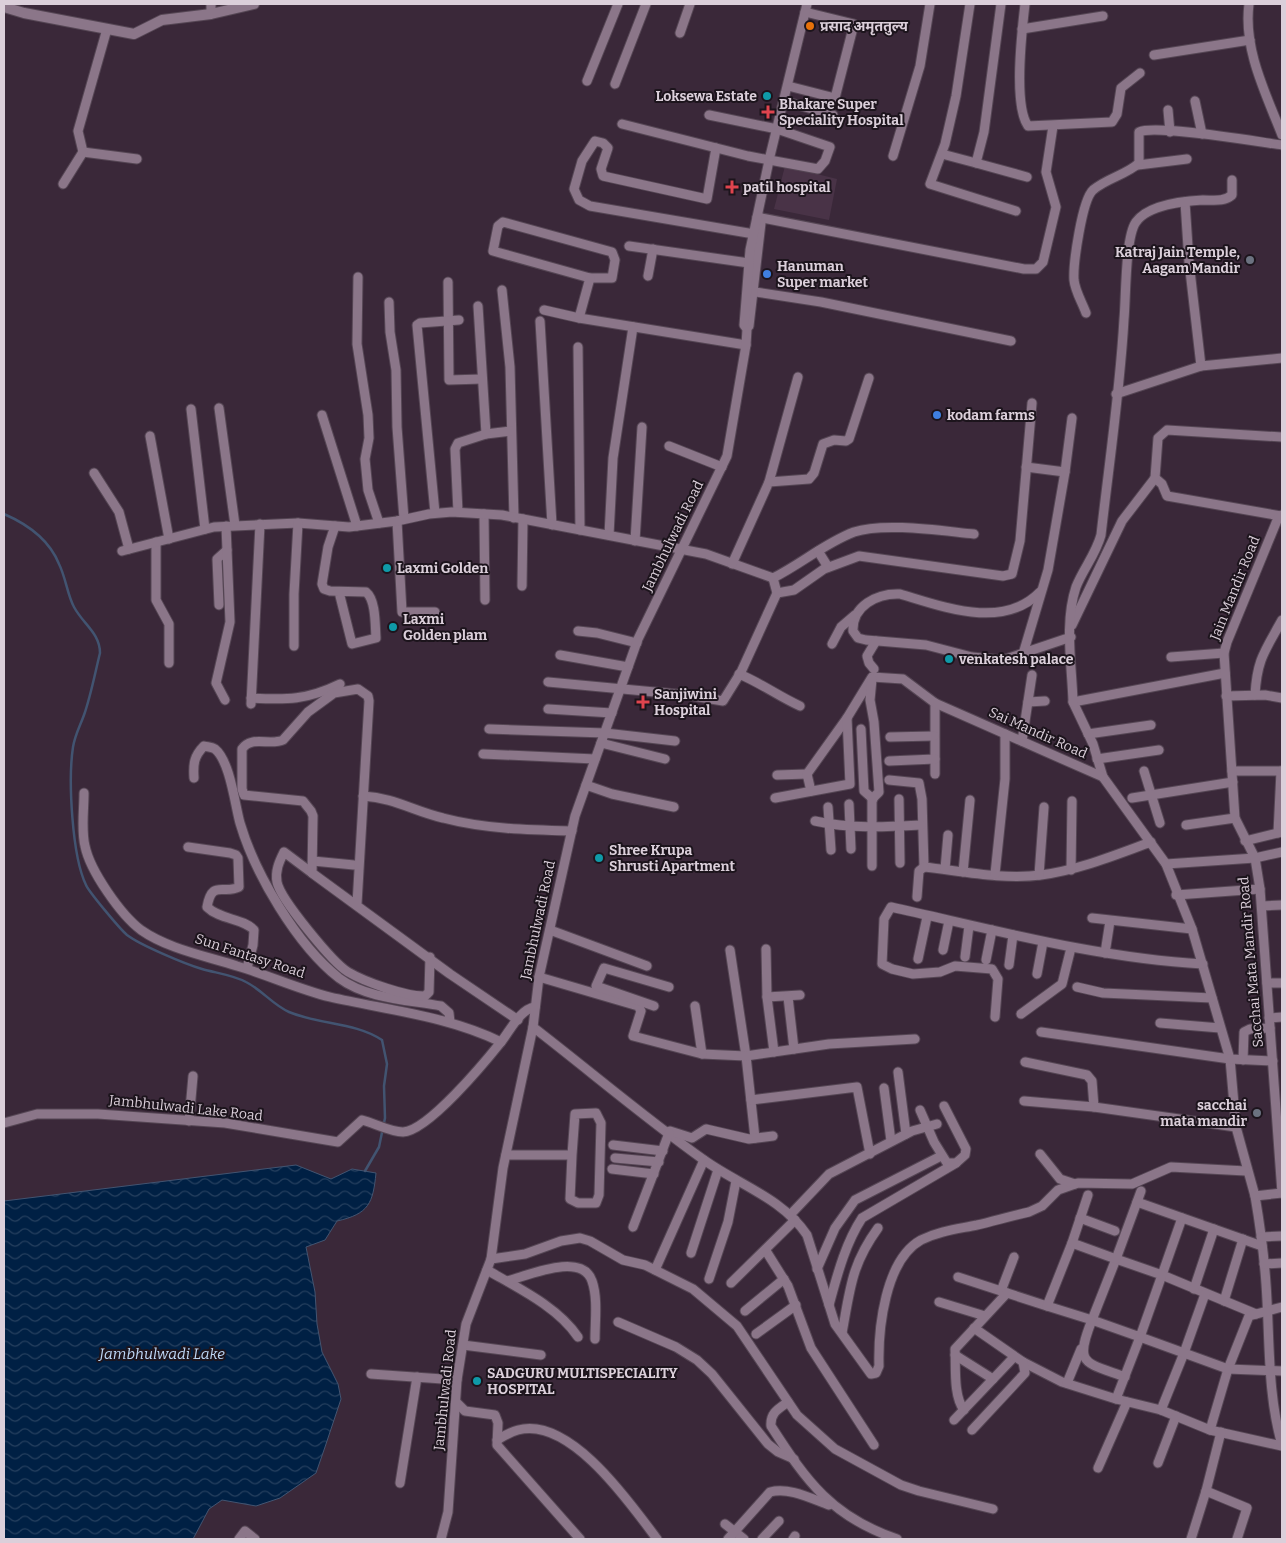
<svg xmlns="http://www.w3.org/2000/svg" width="1286" height="1543" viewBox="0 0 1286 1543" font-family="Bitter,'Noto Sans Devanagari',serif">
  <defs>
    <pattern id="water-waves" width="16" height="10" patternUnits="userSpaceOnUse" patternTransform="scale(1.25)"><rect width="16" height="10" fill="#002044"/><path d="M0 5q4-4 8 0t8 0" fill="none" stroke="#253f5e"/></pattern>
  </defs>
  <rect width="100%" height="100%" fill="#3a2839"/>
  <path fill="#493347" d="M785 166 837 179 829 220 774 209Z"/>
  <path fill="url(#water-waves)" stroke="#425471" d="M296 1165 331 1179 352 1169 376 1173C373 1203 369 1214 337 1221L325 1240 306 1247 315 1292 317 1324 322 1352 338 1384 341 1399 325 1447 316 1473 280 1498 256 1506 222 1500 209 1509 193 1539H4V1201Z"/>
  <g fill="none" stroke-linecap="round" stroke-linejoin="round">
    <path stroke="#425471" stroke-width="2.5" d="M4 514C27 524 49 539 59 564 66 578 67 594 74 607 83 624 100 633 100 653 95 673 91 695 84 715 80 726 75 735 73 747 68 780 72 856 86 885 89 892 120 929 127 935 140 945 185 964 202 969 216 973 233 975 246 982 262 990 273 1005 289 1012 320 1025 355 1022 382 1040L387 1064 384 1086 385 1118 379 1147 365 1171"/>
    <g stroke="#554654" stroke-width="11">
      <g id="minor">
        <path d="M211 4V14"/>
        <path d="M970 4 956 96 945 144 930 184 1016 211"/>
        <path d="M1025 4C1022 30 1013 105 1028 126L1112 122 1117 114 1121 88 1140 73"/>
        <path d="M1249 4C1243 49 1266 94 1282 135"/>
        <path d="M1022 29 1103 16"/>
        <path d="M680 33 690 4"/>
        <path d="M1154 55 1250 40"/>
        <path d="M587 81 618 4"/>
        <path d="M615 84 646 4"/>
        <path d="M788 86 835 98 854 24 805 12"/>
        <path d="M784 101 833 115"/>
        <path d="M1195 101 1202 134"/>
        <path d="M1168 110 1170 132"/>
        <path d="M622 124 748 156 818 169 825 161 830 147 777 129 709 115"/>
        <path d="M716 148 707 199 603 176 601 169 608 148 603 143 595 141 582 161 574 189 579 200 590 206 754 234"/>
        <path d="M83 152 78 131 107 29"/>
        <path d="M83 152 137 159"/>
        <path d="M942 154 976 163 984 132 1001 4"/>
        <path d="M893 156 920 66 930 4"/>
        <path d="M976 163 1027 177"/>
        <path d="M1138 165 1187 159"/>
        <path d="M63 184 83 152"/>
        <path d="M1185 202 1189 262 1201 366 1282 358"/>
        <path d="M757 217 1024 269H1036L1043 262 1056 207 1046 172 1053 126"/>
        <path d="M503 222 612 252 615 260 612 278H590L493 251 498 226Z"/>
        <path d="M629 246 749 263"/>
        <path d="M648 276 653 249"/>
        <path d="M358 277 357 344 368 415 369 438 365 459 368 490 379 523"/>
        <path d="M448 282 449 380 482 379"/>
        <path d="M502 290 510 367 514 518"/>
        <path d="M749 291 821 302 1011 341"/>
        <path d="M389 302 390 332 396 370 397 427 404 519"/>
        <path d="M478 306 486 434 511 431"/>
        <path d="M544 310 579 318 746 345"/>
        <path d="M1086 313C1082 302 1075 291 1074 280 1073 264 1082 200 1093 190 1107 178 1126 175 1139 163V132C1156 124 1258 142 1282 145"/>
        <path d="M579 318 590 278"/>
        <path d="M540 321 552 525"/>
        <path d="M749 326 761 223"/>
        <path d="M578 347 580 530"/>
        <path d="M1116 394 1201 366"/>
        <path d="M219 408 235 525"/>
        <path d="M191 409 205 529"/>
        <path d="M322 415 357 526"/>
        <path d="M150 436 169 539"/>
        <path d="M669 446 722 467"/>
        <path d="M1026 467 1065 472"/>
        <path d="M94 473 119 512 129 549"/>
        <path d="M769 482 798 377"/>
        <path d="M458 512 455 449 458 443 486 434"/>
        <path d="M435 513 417 325 420 323 459 320"/>
        <path d="M484 514 485 600"/>
        <path d="M1281 516 1167 496 1162 484 1155 478 1158 438 1167 430 1282 437"/>
        <path d="M397 521 402 612H435"/>
        <path d="M335 526 328 547 322 584 324 589 330 591 366 592C376 600 375 625 376 638L352 644 339 592"/>
        <path d="M609 535 613 458 633 327"/>
        <path d="M635 541 642 427"/>
        <path d="M156 542V600L169 624V663"/>
        <path d="M122 551 214 527 298 523 349 527 397 521 429 514 452 512 502 515 706 554 773 578C801 564 825 543 854 532 884 522 942 531 974 534"/>
        <path d="M818 551 828 567"/>
        <path d="M732 564 769 482 809 479 814 473 823 444 834 440 846 441 849 439 869 378"/>
        <path d="M522 586 523 519"/>
        <path d="M1040 592C1003 630 944 607 900 594 877 593 852 606 853 631L858 638 866 640 926 645 972 657 1003 660 1071 637"/>
        <path d="M777 593 794 590 824 569 859 556 1003 576 1012 574 1020 541 1032 403"/>
        <path d="M219 605 217 559 227 550"/>
        <path d="M1072 625 1122 521 1155 478"/>
        <path d="M578 631 597 633 637 643"/>
        <path d="M832 644 841 627 855 615"/>
        <path d="M294 646V594L298 523"/>
        <path d="M1023 654 1048 570 1065 472 1072 418"/>
        <path d="M560 655 628 667"/>
        <path d="M1171 657 1224 653"/>
        <path d="M874 669 869 663 867 656 876 641"/>
        <path d="M1225 673 1073 702 1093 744 1103 777 1166 864 1192 929 1230 1059 1236 1127 1255 1196 1282 1193"/>
        <path d="M739 674C761 683 778 696 800 706"/>
        <path d="M548 682 687 695 723 701 741 672 777 593 773 578"/>
        <path d="M1255 695C1257 659 1265 651 1282 620"/>
        <path d="M1226 696 1265 695 1282 698"/>
        <path d="M251 698C287 700 307 700 340 684"/>
        <path d="M225 700 216 683 230 622 226 526"/>
        <path d="M1028 702 1045 701"/>
        <path d="M1073 702C1072 666 1064 623 1076 587 1083 569 1096 554 1101 535 1109 464 1120 391 1124 319 1126 299 1125 237 1136 222 1148 205 1184 201 1203 200 1214 200 1224 202 1232 195V180"/>
        <path d="M935 703V774"/>
        <path d="M251 704 260 524"/>
        <path d="M548 709 612 713"/>
        <path d="M489 729 605 733 675 741"/>
        <path d="M861 729 864 791 873 799"/>
        <path d="M1088 734 1151 725"/>
        <path d="M890 737 934 736"/>
        <path d="M1022 741 1032 675"/>
        <path d="M601 743 665 759"/>
        <path d="M483 754 595 759"/>
        <path d="M1097 759 1159 750"/>
        <path d="M889 761 935 759"/>
        <path d="M1144 771 1160 823"/>
        <path d="M1232 771H1282"/>
        <path d="M777 775 807 774"/>
        <path d="M194 778C193 764 194 756 204 746 208 747 212 747 215 749 230 761 235 805 240 823 255 874 297 945 339 978 367 999 409 1000 441 1006L449 1013 450 1022"/>
        <path d="M889 780 919 783 922 799 924 867C961 871 1003 880 1041 875 1079 870 1115 855 1151 842"/>
        <path d="M586 785 612 794 674 807"/>
        <path d="M811 791 807 774 847 718 872 677 903 679 935 703 1103 777"/>
        <path d="M84 793C84 810 81 830 85 846 90 871 121 915 141 930 168 949 206 956 237 966 268 975 298 989 330 997 387 1010 448 1016 501 1042"/>
        <path d="M363 796C395 798 413 811 443 818 485 829 529 830 572 831"/>
        <path d="M775 798 850 784 847 718"/>
        <path d="M1132 798 1233 782"/>
        <path d="M899 799 900 863"/>
        <path d="M849 804 851 849"/>
        <path d="M828 807 831 850"/>
        <path d="M815 821C850 829 886 827 921 825"/>
        <path d="M1186 825 1235 818"/>
        <path d="M1278 833 1281 771"/>
        <path d="M1245 841 1282 832"/>
        <path d="M188 847 230 853 236 855 238 858 239 887C223 895 212 879 207 907 220 920 243 918 254 930L253 945 247 968"/>
        <path d="M313 861 354 865"/>
        <path d="M1166 864 1255 858 1282 852"/>
        <path d="M872 866V799L879 792 874 722 870 700 872 679"/>
        <path d="M945 869 948 835"/>
        <path d="M1071 870 1072 801"/>
        <path d="M963 872 970 800"/>
        <path d="M312 873 284 852C279 862 275 871 277 882 280 899 333 963 348 972 365 982 407 997 425 996L429 992 430 957"/>
        <path d="M995 874 1005 779V734"/>
        <path d="M1039 875 1044 807"/>
        <path d="M1176 895 1260 889"/>
        <path d="M917 897 919 871 924 867"/>
        <path d="M357 904 369 701 368 696 358 689 334 693 308 712 283 740C270 746 251 735 242 749V789L244 795 303 801 311 811 313 816 312 873 450 974 518 1020"/>
        <path d="M1262 906 1282 905"/>
        <path d="M1092 918 1192 929"/>
        <path d="M550 930 647 966"/>
        <path d="M766 949 767 997 800 995"/>
        <path d="M730 950 746 1056 755 1138"/>
        <path d="M943 950 949 921"/>
        <path d="M1105 953 1110 921"/>
        <path d="M965 957 969 926"/>
        <path d="M918 959 927 917"/>
        <path d="M986 960 992 930"/>
        <path d="M1009 965 1013 935"/>
        <path d="M1037 974 1043 942"/>
        <path d="M539 977 638 1006 641 1011 633 1036 702 1054 746 1056 829 1044 915 1039"/>
        <path d="M1267 983H1282"/>
        <path d="M1077 987 1103 993 1212 998"/>
        <path d="M767 997 774 1052"/>
        <path d="M788 997 794 1049"/>
        <path d="M654 1006 596 986 604 968 669 987"/>
        <path d="M695 1006 702 1054"/>
        <path d="M1021 1014 1062 984 1071 948"/>
        <path d="M995 1017 998 979 992 969 955 966 940 972 913 974 892 969 882 964 884 919 891 907C995 930 1097 958 1203 964"/>
        <path d="M1269 1018 1282 1017"/>
        <path d="M1160 1023 1220 1028"/>
        <path d="M533 1027C590 1071 645 1118 704 1160 739 1185 782 1198 807 1235L835 1324 871 1374 876 1373 879 1366C878 1329 885 1260 921 1240 939 1231 958 1229 977 1225 994 1221 1011 1216 1029 1212L1042 1206 1058 1190 1078 1183 1132 1184 1171 1167 1246 1171"/>
        <path d="M1041 1032 1230 1059 1273 1061"/>
        <path d="M1243 1060 1244 1032 1250 1029 1270 1028"/>
        <path d="M1025 1062 1087 1075 1092 1081 1094 1107"/>
        <path d="M898 1072 906 1134"/>
        <path d="M884 1088 891 1141"/>
        <path d="M751 1100 857 1087 870 1154"/>
        <path d="M1024 1101 1094 1107 1236 1127"/>
        <path d="M920 1110 934 1142 947 1163H956L965 1155 966 1149 944 1106"/>
        <path d="M189 1121 193 1076"/>
        <path d="M4 1123 37 1114H98L225 1123 338 1142 362 1120C374 1123 390 1132 403 1132 428 1131 485 1062 501 1042 510 1031 520 1009 535 1007"/>
        <path d="M670 1131 692 1138 706 1129 749 1139 773 1136"/>
        <path d="M613 1145 663 1151"/>
        <path d="M1040 1154 1060 1179 1075 1184"/>
        <path d="M506 1155H572L575 1114 596 1113 601 1123 599 1195 596 1203H578L570 1199 572 1155"/>
        <path d="M615 1158 659 1162"/>
        <path d="M612 1169 654 1174"/>
        <path d="M1282 1193 1260 889 1255 858 1235 818 1224 653 1227 642 1278 518 1282 515"/>
        <path d="M1255 1196C1260 1225 1264 1255 1266 1284 1270 1338 1267 1393 1282 1445"/>
        <path d="M1137 1202 1141 1191"/>
        <path d="M790 1215 829 1174 912 1131 937 1124"/>
        <path d="M1080 1218 1115 1231"/>
        <path d="M1182 1218 1162 1275 1256 1314"/>
        <path d="M633 1227 669 1133"/>
        <path d="M1261 1237 1282 1236"/>
        <path d="M1072 1243 1088 1195"/>
        <path d="M766 1251 788 1286 811 1348 874 1445"/>
        <path d="M691 1253 718 1170"/>
        <path d="M491 1259 525 1254 561 1241 580 1238 590 1241 623 1260 645 1265 693 1289 737 1326 797 1415 835 1449 901 1485 919 1491 993 1509"/>
        <path d="M1116 1259 1162 1275 1140 1337 1092 1320Z"/>
        <path d="M1264 1264 1282 1263"/>
        <path d="M817 1269 835 1228 855 1200 941 1156"/>
        <path d="M487 1270C518 1288 558 1307 578 1337"/>
        <path d="M655 1270 704 1160"/>
        <path d="M958 1277 1047 1306"/>
        <path d="M709 1279 728 1222 736 1181"/>
        <path d="M507 1281C527 1276 582 1251 592 1281 598 1298 595 1321 595 1339"/>
        <path d="M731 1283 795 1220"/>
        <path d="M1194 1289 1214 1229"/>
        <path d="M1001 1291 1014 1257"/>
        <path d="M1224 1301 1243 1239"/>
        <path d="M939 1302 985 1316"/>
        <path d="M829 1305C837 1276 845 1244 862 1218L956 1163"/>
        <path d="M1282 1307 1249 1316 1228 1369 1210 1430 1282 1446"/>
        <path d="M745 1311 784 1279"/>
        <path d="M618 1322 676 1347 697 1360 712 1374 768 1444 778 1452 794 1459"/>
        <path d="M842 1333C850 1290 851 1265 878 1228"/>
        <path d="M756 1334 796 1305"/>
        <path d="M463 1345 541 1355"/>
        <path d="M955 1355 993 1379"/>
        <path d="M1023 1362 1062 1382 1116 1399"/>
        <path d="M371 1374 457 1380"/>
        <path d="M1125 1377C1084 1362 1074 1365 1092 1320L1047 1306 1072 1243 1116 1259 1137 1202 1262 1246"/>
        <path d="M1067 1383 1081 1349"/>
        <path d="M456 1402 465 1411 495 1415 498 1423 497 1445 580 1539"/>
        <path d="M788 1402C778 1409 770 1413 771 1426 807 1482 832 1517 897 1539"/>
        <path d="M964 1410C953 1396 956 1366 955 1349L1007 1293"/>
        <path d="M1161 1410 1184 1353 1205 1294"/>
        <path d="M954 1420 1014 1357"/>
        <path d="M972 1430 1025 1373 1023 1362 974 1328"/>
        <path d="M1210 1430 1161 1410 1116 1399 1140 1337 1228 1369 1282 1371"/>
        <path d="M497 1440C504 1436 510 1432 518 1430 570 1416 630 1503 657 1539"/>
        <path d="M1158 1463 1176 1416"/>
        <path d="M1098 1468 1127 1402"/>
        <path d="M400 1483 417 1377"/>
        <path d="M1206 1491 1247 1508 1237 1539"/>
        <path d="M725 1524 744 1539"/>
        <path d="M239 1539 245 1531 255 1539"/>
        <path d="M441 1539 448 1512 457 1380 466 1324 491 1259 503 1168 533 1027 539 977 575 816 638 639 727 456 746 345 747 329 744 325 750 250 770 156 807 4"/>
        <path d="M728 1539 770 1492C789 1487 810 1498 829 1505"/>
        <path d="M762 1539 779 1521"/>
        <path d="M793 1539 795 1536"/>
        <path d="M1191 1539 1206 1491 1221 1432"/>
      </g>
    </g>
    <g stroke="#554654" stroke-width="12">
      <path id="tertiary" d="M4 7 24 13 134 34 162 20 211 14 254 4"/>
    </g>
    <use href="#minor" stroke="#8b7689" stroke-width="9"/>
    <use href="#tertiary" stroke="#8b7689" stroke-width="10"/>
  </g>
  <circle fill="#e8710a" stroke="#1c141c" stroke-width="2" cx="810" cy="26" r="5"/>
  <g fill="#0f9aa8" stroke="#1c141c" stroke-width="2">
    <circle cx="767" cy="96" r="5"/>
    <circle cx="387" cy="568" r="5"/>
    <circle cx="393" cy="627" r="5"/>
    <circle cx="949" cy="659" r="5"/>
    <circle cx="599" cy="858" r="5"/>
    <circle cx="477" cy="1381" r="5"/>
  </g>
  <g fill="#e0444e" stroke="#1c141c" stroke-width="2">
    <path d="M765.5 104.5h5v5h5v5h-5v5h-5v-5h-5v-5h5z"/>
    <path d="M729.5 179.5h5v5h5v5h-5v5h-5v-5h-5v-5h5z"/>
    <path d="M640.5 694.5h5v5h5v5h-5v5h-5v-5h-5v-5h5z"/>
  </g>
  <g fill="#6b7280" stroke="#1c141c" stroke-width="2">
    <circle cx="1250" cy="260" r="5"/>
    <circle cx="1257" cy="1113" r="5"/>
  </g>
  <g fill="#3f7fe0" stroke="#1c141c" stroke-width="2">
    <circle cx="767" cy="274" r="5"/>
    <circle cx="937" cy="415" r="5"/>
  </g>
  <g text-anchor="middle" dominant-baseline="central" stroke-width="4" stroke-linejoin="round" paint-order="stroke">
    <g font-size="14" font-weight="bold" fill="#dbcfda" stroke="#1c141c" text-anchor="start">
      <text x="820" y="26">प्रसाद अमृततुल्य</text>
      <text x="757" y="96" text-anchor="end">Loksewa Estate</text>
      <text x="779" y="104">Bhakare Super<tspan x="779" dy="16">Speciality Hospital</tspan></text>
      <text x="743" y="187">patil hospital</text>
      <text x="1240" y="252" text-anchor="end">Katraj Jain Temple,<tspan x="1240" dy="16">Aagam Mandir</tspan></text>
      <text x="777" y="266">Hanuman<tspan x="777" dy="16">Super market</tspan></text>
      <text x="947" y="415">kodam farms</text>
      <text x="397" y="568">Laxmi Golden</text>
      <text x="403" y="619">Laxmi<tspan x="403" dy="16">Golden plam</tspan></text>
      <text x="959" y="659">venkatesh palace</text>
      <text x="654" y="694">Sanjiwini<tspan x="654" dy="16">Hospital</tspan></text>
      <text x="609" y="850">Shree Krupa<tspan x="609" dy="16">Shrusti Apartment</tspan></text>
      <text x="1247" y="1105" text-anchor="end">sacchai<tspan x="1247" dy="16">mata mandir</tspan></text>
      <text x="487" y="1373">SADGURU MULTISPECIALITY<tspan x="487" dy="16">HOSPITAL</tspan></text>
    </g>
    <g font-size="14" fill="#dbcfda" stroke="#1c141c">
      <text transform="translate(673 536) rotate(-64)">Jambhulwadi Road</text>
      <text transform="translate(1235 588) rotate(-68)">Jain Mandir Road</text>
      <text transform="translate(1038 733) rotate(24)">Sai Mandir Road</text>
      <text transform="translate(538 920) rotate(-78)">Jambhulwadi Road</text>
      <text transform="translate(250 956) rotate(18)">Sun Fantasy Road</text>
      <text transform="translate(1251 962) rotate(-95)">Sacchai Mata Mandir Road</text>
      <text transform="translate(186 1108) rotate(6)">Jambhulwadi Lake Road</text>
      <text transform="translate(445 1390) rotate(-84)">Jambhulwadi Road</text>
    </g>
    <g font-size="15" font-style="italic" fill="#bdd6f5" stroke="#1c141c">
      <text x="162" y="1354">Jambhulwadi Lake</text>
    </g>
  </g>
  <rect width="1286" height="1543" fill="none" stroke="#dbcfda" stroke-width="10"/>
</svg>
